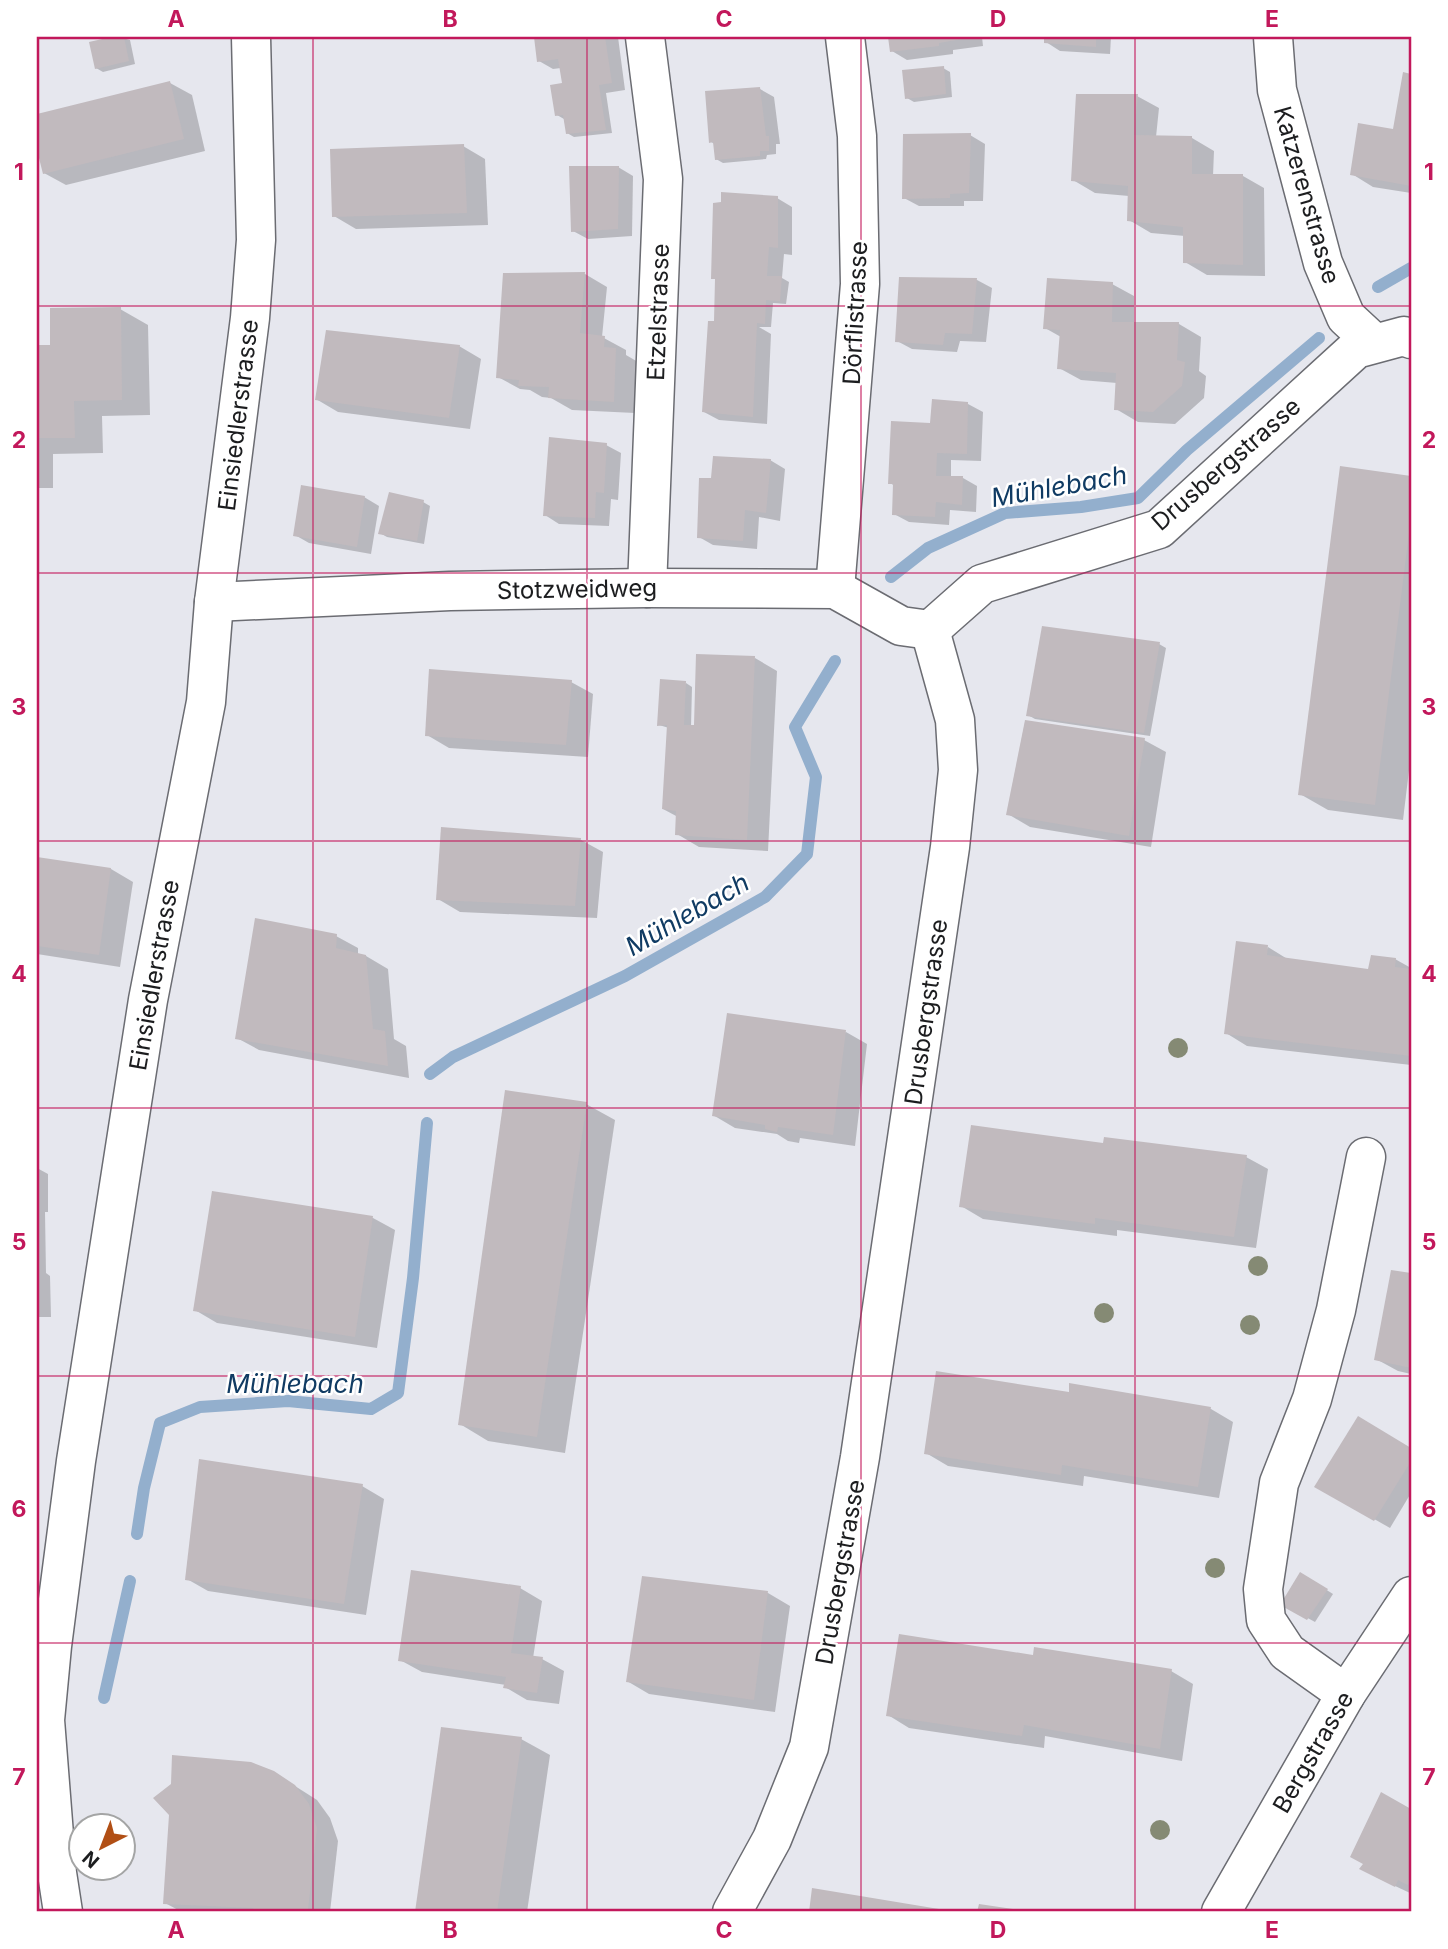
<svg xmlns="http://www.w3.org/2000/svg" width="1448" height="1949" viewBox="0 0 1448 1949" font-family="Inter,sans-serif">
  <rect width="100%" height="100%" fill="#e6e7ee"/>
  <g fill="#0003">
    <path d="M119 37 130 40 135 64 103 72 96 68 91 44Z"/>
    <path d="M536 37H618L625 90 606 93 612 133 574 137 567 133 564 119 557 115 564 84 561 68 553 69 539 61Z"/>
    <path d="M890 37H982L983 46 953 50V54L907 60 892 51Z"/>
    <path d="M1046 37H1111L1110 54 1060 51 1046 42Z"/>
    <path d="M943 68 950 72 952 97 914 102 907 98Z"/>
    <path d="M1404 74 1411 76V193L1373 187 1352 174 1394 132Z"/>
    <path d="M170 83 192 95 205 151 66 185 44 173 37 143V116Z"/>
    <path d="M760 89 774 97 780 144H776V154L767 155 766 159 723 163 716 159 715 144 711 142Z"/>
    <path d="M1137 96 1159 108 1156 137 1192 138 1214 151 1213 176H1243L1264 188 1265 276 1207 275 1185 262V236L1151 233 1129 220V196L1095 193 1073 180Z"/>
    <path d="M970 135 985 144 983 201H964V206H919L904 198Z"/>
    <path d="M463 146 485 159 488 225 356 229 334 216Z"/>
    <path d="M618 167 633 176 632 236 588 239 573 231Z"/>
    <path d="M777 198 792 207V255L784 254 782 278 789 282 786 304 773 303 771 327H759L771 334 767 424 719 420 704 412 716 323 717 280 713 278Z"/>
    <path d="M585 274 607 287 602 337 626 350V355L638 362 635 413 572 410 551 398 542 397 530 390 520 389 498 377 505 275Z"/>
    <path d="M900 279 977 280 992 288 986 342 960 341 957 352 912 349 897 341Z"/>
    <path d="M1112 284 1134 296V324H1179L1201 337 1199 371 1206 376 1204 398 1175 424 1138 422 1116 409 1117 383 1081 380 1059 368 1061 337 1045 328Z"/>
    <path d="M120 309 148 325 150 415 102 416 103 453 53 454V488H37V347H52Z"/>
    <path d="M459 346 481 359 470 429 338 412 316 399Z"/>
    <path d="M968 404 983 412 981 461 951 460V478H963L977 486 976 512 950 510 949 525 909 522 894 514 895 486 890 483 932 425Z"/>
    <path d="M606 445 621 453 618 500 611 499 609 526 559 524 545 515Z"/>
    <path d="M770 460 785 469 780 521 759 517 757 549 713 545 699 537 713 479Z"/>
    <path d="M1342 468 1411 478V754L1403 820 1328 810 1300 794Z"/>
    <path d="M364 497 379 506 371 554 309 543 295 535Z"/>
    <path d="M423 502 430 506 424 544 387 537 380 533Z"/>
    <path d="M1159 644 1166 648 1150 736 1035 719 1028 715Z"/>
    <path d="M755 658 777 671 768 851 699 847 677 834 678 817 663 809 669 728 659 725 686 683 692 687 691 727H696Z"/>
    <path d="M571 682 593 694 588 757 449 748 427 735Z"/>
    <path d="M1144 740 1166 752 1151 847 1030 827 1008 814Z"/>
    <path d="M581 840 603 852 597 918 460 912 438 899Z"/>
    <path d="M37 858 111 869 133 882 120 967 37 954Z"/>
    <path d="M336 936 358 948V955L366 956 388 969 394 1039 406 1046 409 1078 259 1050 237 1038Z"/>
    <path d="M1268 947 1289 960 1370 971 1395 959 1411 968V1065L1247 1046 1226 1033Z"/>
    <path d="M846 1032 867 1044 855 1146 800 1138 799 1143 788 1141 777 1134 735 1128 713 1115Z"/>
    <path d="M586 1104 615 1120 565 1453 488 1441 460 1424Z"/>
    <path d="M1105 1145 1246 1157 1268 1169 1256 1248 1117 1230V1236L983 1219 961 1206Z"/>
    <path d="M37 1168 48 1174V1212H45L46 1273 50 1276 51 1317H37Z"/>
    <path d="M213 1193 373 1218 395 1230 377 1348 217 1323 195 1310Z"/>
    <path d="M1393 1272 1411 1275V1374L1398 1371 1376 1359Z"/>
    <path d="M1071 1385 1211 1409 1233 1422 1219 1498 1084 1476 1083 1486 948 1466 926 1453 1070 1394Z"/>
    <path d="M1359 1419 1411 1450V1493L1390 1528 1316 1486Z"/>
    <path d="M362 1486 384 1499 366 1615 208 1591 187 1579Z"/>
    <path d="M1301 1574 1333 1594 1315 1622 1282 1604Z"/>
    <path d="M643 1578 768 1593 790 1606 775 1712 649 1694 627 1681Z"/>
    <path d="M520 1588 542 1601 533 1658 542 1659 564 1671 559 1704 527 1700 505 1687 506 1685 422 1672 400 1660Z"/>
    <path d="M1034 1657 1171 1671 1193 1684 1182 1761 1045 1736 1044 1748 909 1728 888 1715Z"/>
    <path d="M443 1728 521 1739 550 1755 527 1912H417Z"/>
    <path d="M273 1772 317 1800 330 1818 338 1841 330 1912H182L165 1903Z"/>
    <path d="M1382 1794 1411 1811 1410 1893 1376 1877Z"/>
    <path d="M814 1890 950 1912H811Z"/>
  </g>
  <g fill="none" stroke-linecap="round" stroke-linejoin="round">
    <g stroke="#93afcd" stroke-width="12">
      <path d="M1378 287 1411 268"/>
      <path d="M891 577 928 548 1005 513 1081 507 1138 498 1187 450 1319 338"/>
      <path d="M430 1074 453 1057 625 976 765 897 807 854 816 777 795 727 835 661"/>
      <path d="M137 1534 144 1488 160 1423 200 1407 288 1401 371 1409 398 1393 413 1278 427 1123"/>
      <path d="M104 1698 130 1581"/>
    </g>
  </g>
  <g fill="#c1babe">
    <path d="M111 37H124L129 61 95 69 89 42Z"/>
    <path d="M534 37H605L612 83 599 85 606 130 566 134 563 115 555 116 550 85 562 83 558 59 537 62Z"/>
    <path d="M888 37H968V38L939 43V46L890 52Z"/>
    <path d="M1044 37H1096V47L1044 43Z"/>
    <path d="M944 66 946 94 905 99 902 70Z"/>
    <path d="M1403 72 1411 74V186L1350 175 1358 123 1393 129Z"/>
    <path d="M170 81 184 139 43 174 37 150V114Z"/>
    <path d="M760 87 766 136H769V151H760V156L715 160 713 142 709 143 705 91Z"/>
    <path d="M1076 94H1138L1134 135 1192 136V174H1243V265L1183 263V227L1127 221 1128 186 1071 181Z"/>
    <path d="M971 133 969 193 950 194V198L902 199 903 134Z"/>
    <path d="M464 144 467 213 332 217 330 149Z"/>
    <path d="M569 166H619L618 229 571 232Z"/>
    <path d="M721 192 778 196V248L769 247 767 276H782L780 301 766 300 765 324 757 323 753 417 702 412 708 321H714L715 279H711L713 203 721 202Z"/>
    <path d="M585 272 580 333 605 336 604 347 616 348 614 402 548 398 549 387 518 386 519 380 496 378 503 273Z"/>
    <path d="M899 277 977 278 972 334 945 333 943 345 895 342Z"/>
    <path d="M1047 278 1113 282 1112 322H1179L1177 360 1185 362 1182 386 1153 412 1114 410 1116 373 1057 369 1060 330 1043 329Z"/>
    <path d="M121 307 122 400 74 401 75 438H37V345H50V308Z"/>
    <path d="M326 330 460 345 449 418 315 400Z"/>
    <path d="M932 399 968 402 967 454 937 453 936 476H963L962 505 936 502 935 517 892 515 893 484H888L891 421 930 423Z"/>
    <path d="M549 437 607 443 604 493 596 492 595 518 543 516Z"/>
    <path d="M713 456 771 459 766 513 745 510 743 541 697 538 699 478H711Z"/>
    <path d="M1340 466 1411 476V517L1375 805 1298 795Z"/>
    <path d="M301 485 365 496 357 547 293 536Z"/>
    <path d="M389 492 424 500 417 541 378 534Z"/>
    <path d="M1042 626 1160 642 1144 733 1026 716Z"/>
    <path d="M696 654 755 656 747 840 675 835 676 811 662 809 667 725 657 726 660 679 686 681 684 725H694Z"/>
    <path d="M429 669 572 680 566 745 425 736Z"/>
    <path d="M1025 720 1145 738 1129 836 1006 815Z"/>
    <path d="M441 827 581 838 575 906 436 900Z"/>
    <path d="M37 857 111 868 99 955 37 946Z"/>
    <path d="M255 918 337 934 336 948 366 955 373 1029 385 1031 388 1066 235 1039Z"/>
    <path d="M1236 941 1268 945 1267 955 1368 969 1371 955 1396 958 1395 967 1411 969V1056L1224 1034Z"/>
    <path d="M727 1013 846 1030 833 1135 778 1127 777 1132 765 1129V1125L712 1116Z"/>
    <path d="M505 1090 587 1102 537 1437 458 1425Z"/>
    <path d="M971 1125 1103 1143 1104 1137 1247 1155 1234 1237 1095 1218V1224L959 1207Z"/>
    <path d="M212 1191 373 1216 355 1337 193 1311Z"/>
    <path d="M1391 1270 1411 1273V1368L1374 1360Z"/>
    <path d="M936 1371 1069 1392V1383L1211 1407 1198 1487 1062 1465 1061 1475 924 1454Z"/>
    <path d="M1358 1416 1411 1448V1461L1374 1521 1314 1487Z"/>
    <path d="M199 1459 363 1484 344 1604 185 1580Z"/>
    <path d="M411 1570 521 1586 511 1653 543 1657 537 1693 503 1688 506 1677 398 1661Z"/>
    <path d="M1300 1572 1328 1589 1307 1620 1280 1605Z"/>
    <path d="M642 1576 768 1591 754 1700 626 1682Z"/>
    <path d="M899 1634 1033 1655 1034 1647 1172 1669 1160 1749 1024 1725 1022 1736 886 1716Z"/>
    <path d="M441 1727 522 1737 497 1912H415Z"/>
    <path d="M172 1755 251 1762 274 1771 295 1785 309 1804 317 1828 308 1910 286 1909 282 1912H256L253 1908 163 1904 169 1815 153 1798 171 1784Z"/>
    <path d="M1381 1792 1411 1809V1877L1408 1885 1398 1880 1395 1887 1359 1869 1363 1864 1350 1857Z"/>
    <path d="M812 1888 951 1911V1912H809Z"/>
    <path d="M979 1904 1027 1911V1912H977Z"/>
  </g>
  <g fill="none" stroke-linecap="round" stroke-linejoin="round">
    <g stroke="#6b6c72" stroke-width="41">
      <g id="minor">
        <path d="M645 37 663 179 647 588"/>
        <path d="M1273 37 1277 90 1323 263 1346 317 1374 343"/>
        <path d="M835 589 860 284 857 136 845 37"/>
        <path d="M214 602 450 591 647 588 835 589 901 626 930 630"/>
        <path d="M930 630 982 584 1159 529 1356 349 1404 336 1411 339"/>
        <path d="M1346 1694 1287 1652 1266 1620 1263 1589 1279 1483 1312 1399 1336 1310 1366 1157"/>
        <path d="M732 1912 772 1839 809 1747 860 1457 950 847 958 770 955 720 930 630"/>
        <path d="M1221 1912 1346 1694 1411 1596"/>
      </g>
    </g>
    <g stroke="#6b6c72" stroke-width="41">
      <path id="major" d="M63 1912 57 1873 45 1720 52 1646 76 1461 148 1000 206 702 214 602 250 318 256 240 251 37"/>
    </g>
    <use href="#minor" stroke="#fff" stroke-width="38"/>
    <use href="#major" stroke="#fff" stroke-width="38"/>
  </g>
  <g fill="#858a74">
    <circle cx="1178" cy="1048" r="10"/>
    <circle cx="1258" cy="1266" r="10"/>
    <circle cx="1104" cy="1313" r="10"/>
    <circle cx="1250" cy="1325" r="10"/>
    <circle cx="1215" cy="1568" r="10"/>
    <circle cx="1160" cy="1830" r="10"/>
  </g>
  <path fill="none" stroke="#c2185b" stroke-width="2" stroke-opacity="0.55" d="M313 37V1912M587 37V1912M861 37V1912M1135 37V1912M37 306H1411M37 573H1411M37 841H1411M37 1108H1411M37 1376H1411M37 1643H1411"/>
  <g text-anchor="middle" dominant-baseline="central" stroke-width="5" stroke-linejoin="round" paint-order="stroke">
    <g font-size="24" fill="#1c1d1f" stroke="#fff">
      <text transform="translate(1307 195) rotate(74)">Katzerenstrasse</text>
      <text transform="translate(658 312) rotate(-88)">Etzelstrasse</text>
      <text transform="translate(855 313) rotate(-87)">Dörflistrasse</text>
      <text transform="translate(238 415) rotate(-83)">Einsiedlerstrasse</text>
      <text transform="translate(1226 464) rotate(-41)">Drusbergstrasse</text>
      <text transform="translate(577 589) rotate(-1)">Stotzweidweg</text>
      <text transform="translate(154 975) rotate(-80)">Einsiedlerstrasse</text>
      <text transform="translate(926 1012) rotate(-82)">Drusbergstrasse</text>
      <text transform="translate(840 1572) rotate(-80)">Drusbergstrasse</text>
      <text transform="translate(1313 1752) rotate(-60)">Bergstrasse</text>
    </g>
    <g font-size="26" font-style="italic" fill="#103b63" stroke="#fff">
      <text transform="translate(1059 486) rotate(-10)">Mühlebach</text>
      <text transform="translate(687 914) rotate(-30)">Mühlebach</text>
      <text x="295" y="1383">Mühlebach</text>
    </g>
  </g>
  <rect width="1448" height="1949" fill="none" stroke="#ffffff" stroke-width="77"/>
  <g transform="translate(102 1847) rotate(222)"><circle r="33" fill="#ffffff" stroke="#a4a5a5" stroke-width="2"/>
  <path d="M0-5L12 26L0 18L-12 26Z" fill="#b14f15"/>
  <text y="-10" font-size="19" font-weight="bold" text-anchor="middle" fill="#1c1d1f">N</text>
  </g>
  <rect x="38" y="38" width="1372" height="1872" fill="none" stroke="#c2185b" stroke-width="2.5"/>
  <g font-size="23" text-anchor="middle" font-weight="bold" fill="#c2185b">
    <text x="176" y="27">A</text>
    <text x="450" y="27">B</text>
    <text x="724" y="27">C</text>
    <text x="998" y="27">D</text>
    <text x="1272" y="27">E</text>
    <text x="19" y="180">1</text>
    <text x="1429" y="180">1</text>
    <text x="19" y="448">2</text>
    <text x="1429" y="448">2</text>
    <text x="19" y="715">3</text>
    <text x="1429" y="715">3</text>
    <text x="19" y="982">4</text>
    <text x="1429" y="982">4</text>
    <text x="19" y="1250">5</text>
    <text x="1429" y="1250">5</text>
    <text x="19" y="1517">6</text>
    <text x="1429" y="1517">6</text>
    <text x="19" y="1785">7</text>
    <text x="1429" y="1785">7</text>
    <text x="176" y="1938">A</text>
    <text x="450" y="1938">B</text>
    <text x="724" y="1938">C</text>
    <text x="998" y="1938">D</text>
    <text x="1272" y="1938">E</text>
  </g>
</svg>
